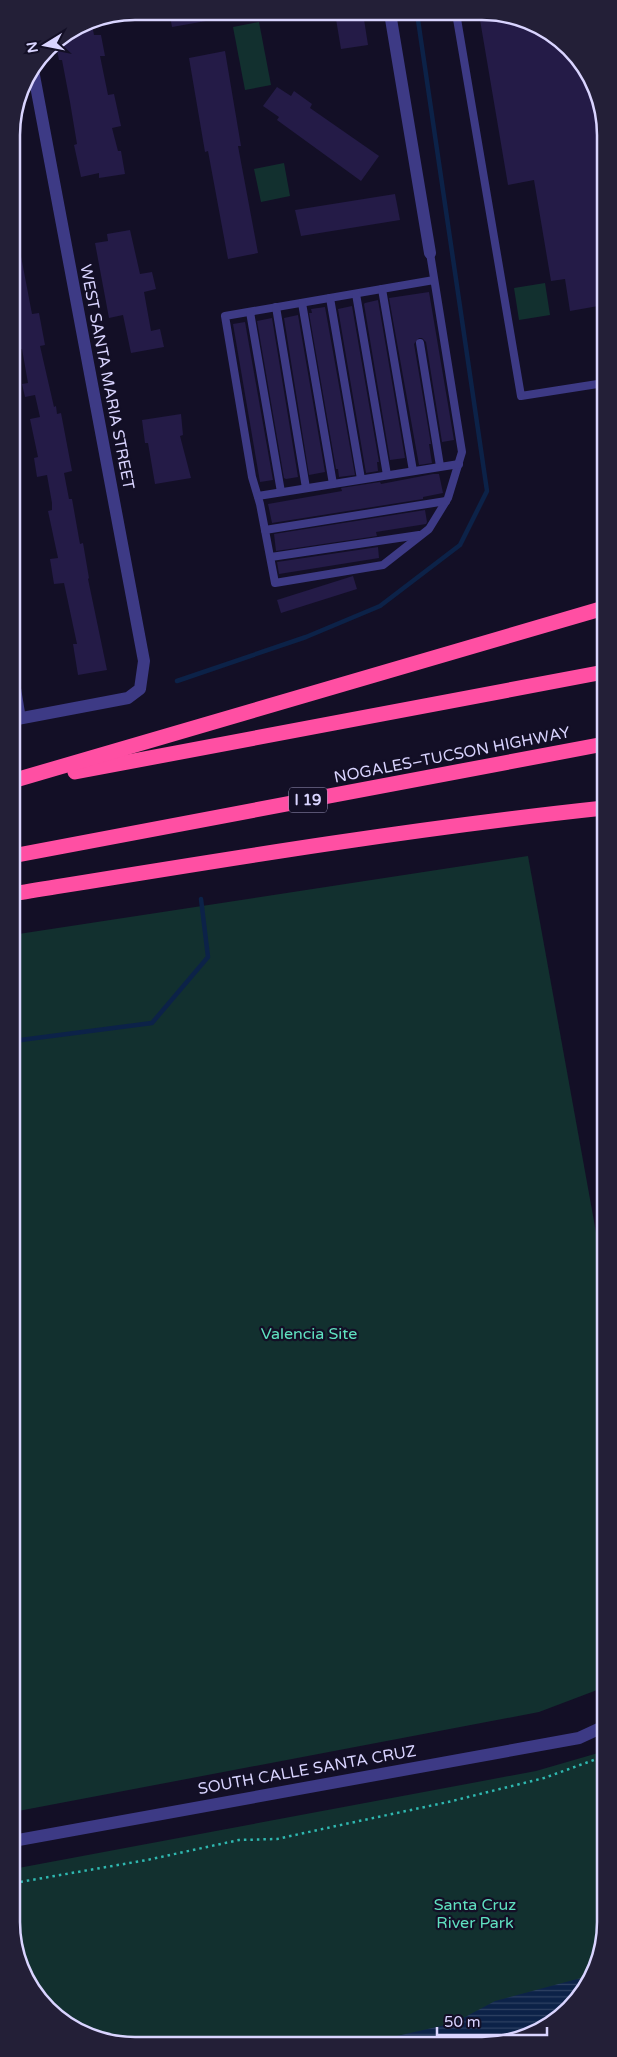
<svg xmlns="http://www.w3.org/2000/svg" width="617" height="2057" viewBox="0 0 617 2057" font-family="'Varela Round',sans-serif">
  <defs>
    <pattern id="water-rules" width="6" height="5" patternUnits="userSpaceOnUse" patternTransform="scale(1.25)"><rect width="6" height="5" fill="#0c2248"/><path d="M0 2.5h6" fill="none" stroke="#2f4163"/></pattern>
  </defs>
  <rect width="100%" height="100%" fill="#130f26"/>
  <g fill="#12302f">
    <path d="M259 22 271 85 245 90 233 27Z"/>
    <path d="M284 163 290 196 261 202 254 169Z"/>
    <path d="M545 283 550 315 519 320 514 288Z"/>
    <path d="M528 856 605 1282V1687L539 1712 13 1812 12 935Z"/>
    <path d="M605 1751V1929L596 1969 575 2004 543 2029 506 2043H111L47 2009 14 1946 13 1869 536 1771Z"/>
  </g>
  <path fill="url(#water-rules)" d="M592 1975 575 2004 543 2029 506 2043H366L454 2023 495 2001Z"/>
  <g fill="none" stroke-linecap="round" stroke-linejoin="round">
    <g stroke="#0c2248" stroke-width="4.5">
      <path d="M177 681 306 637 380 606 460 545 487 491 417 13"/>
      <path d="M13 1041 152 1023 208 957 201 899"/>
    </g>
  </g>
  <g fill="#241b47">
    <path d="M169 11 222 12 223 18 172 27Z"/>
    <path d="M335 13H363L368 45 341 49Z"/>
    <path d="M479 14H506L570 48 603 111 604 305 570 311 565 279 551 281 534 180 508 185Z"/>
    <path d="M91 20 94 35H101L105 56H100L108 95 114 94 121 126 112 128 118 151H121L125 174 99 178V173L81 177 74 145 77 144 70 102 62 60H59L56 45V42Z"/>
    <path d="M225 51 241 146H238L258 253 228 259 208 151 205 152 189 58Z"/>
    <path d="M277 87 291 96 294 91 312 104 310 108 379 156 361 181 277 120 279 117 263 106Z"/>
    <path d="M395 194 400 220 301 236 295 210Z"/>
    <path d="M130 230 140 274 152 272 156 289 144 292 151 331 160 329 164 347 131 353 123 315 109 318 95 243 108 241 107 234Z"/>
    <path d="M17 235 32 314 39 313 45 345 40 346 54 407 56 406 57 414 61 413 72 471 64 473 69 499H72L80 544 83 543 89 578 88 579 107 670 78 675 73 644H77L64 583 54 584 50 559 58 558 48 511 52 510V503L47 475 37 477 34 458 38 457 30 419 40 417 35 395 25 397 22 384 28 383 22 349 14 351 12 341V326L16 325 14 317H16L12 295V236Z"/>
    <path d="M429 292 454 440 442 442 426 342 422 338H419L414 344 431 444H429L432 463 419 465 389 298Z"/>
    <path d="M378 300 405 458 390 460 364 304 365 303Z"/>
    <path d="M352 306 379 462H377L378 471 366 473 338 309Z"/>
    <path d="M325 307 355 475 339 477 338 469H336L309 313H312L311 309Z"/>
    <path d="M298 315 325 472 309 475 284 318Z"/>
    <path d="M272 318 298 477 286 479 284 478 257 321Z"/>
    <path d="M245 322 273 480 260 482 233 324Z"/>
    <path d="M181 414 183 435 180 436 191 478 155 484 148 443H145L142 420Z"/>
    <path d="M433 474H439L443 493 423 497V499L272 523 268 504 342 491 341 488 380 482 381 484Z"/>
    <path d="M425 510 427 522 426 524 376 532 377 536 276 551 274 534Z"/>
    <path d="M378 547 379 558 279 574 277 562Z"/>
    <path d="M353 576 357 589 281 613 277 600Z"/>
  </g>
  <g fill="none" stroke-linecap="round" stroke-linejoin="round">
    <path stroke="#2fb8b0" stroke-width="2.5" stroke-dasharray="2.5 4" stroke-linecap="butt" d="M14 1883 147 1860 239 1840 277 1839 336 1826 448 1802 544 1778 605 1756"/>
    <g stroke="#3d3a85" stroke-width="8">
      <path d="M456 13 521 396 604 383"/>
      <path d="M430 253 462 452 448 498 429 529 383 565 275 583 260 504 252 477 225 316 434 280"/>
      <path d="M382 289 413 471"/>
      <path d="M356 294 387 475"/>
      <path d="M330 298 361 479"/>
      <path d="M302 303 333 484"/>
      <path d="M276 307 306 488"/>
      <path d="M250 312 281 492"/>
      <path d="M420 343 440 466"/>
      <path d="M258 496 459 464"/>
      <path d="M265 530 446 501"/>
      <path d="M271 557 419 535"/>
      <path d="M12 658 22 719"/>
    </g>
    <g stroke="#3d3a85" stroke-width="12">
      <path d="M390 13 430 253"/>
      <path d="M12 720 128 698 140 689 144 661 33 70"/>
    </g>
    <path stroke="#3d3a85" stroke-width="12" d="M13 1841 579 1738 605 1726"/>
    <g stroke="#ff4fa3" stroke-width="15">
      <path d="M75 772 604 672"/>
      <path d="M12 781 604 608"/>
      <path d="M12 856 604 744"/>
      <path d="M12 894C209 862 406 829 604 808"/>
    </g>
  </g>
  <g text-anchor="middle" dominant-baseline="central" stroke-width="4.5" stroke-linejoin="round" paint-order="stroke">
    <rect fill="#130f26" stroke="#9e99be" stroke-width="1" x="289" y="787.5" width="38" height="25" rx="4"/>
    <g font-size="15" font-weight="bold" fill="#d9d4ff">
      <text x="308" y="800">I 19</text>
    </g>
    <g font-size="16" fill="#d9d4ff" stroke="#130f26">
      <text transform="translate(107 377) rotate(79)">WEST SANTA MARIA STREET</text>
      <text transform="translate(452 755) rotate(-11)">NOGALES–TUCSON HIGHWAY</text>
      <text transform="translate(307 1770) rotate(-10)">SOUTH CALLE SANTA CRUZ</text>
    </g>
    <g font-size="16" fill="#5fe0c0" stroke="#130f26">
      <text x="309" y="1334">Valencia Site</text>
      <text x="475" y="1905">Santa Cruz<tspan x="475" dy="18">River Park</tspan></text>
    </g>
  </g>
  <path d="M0 0H617V2057H0ZM135 20H482A115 115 0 0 1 597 135V1922A115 115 0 0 1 482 2037H135A115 115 0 0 1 20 1922V135A115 115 0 0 1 135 20Z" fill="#231f37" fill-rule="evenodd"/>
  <path fill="none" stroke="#d9d4ff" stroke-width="2.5" d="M135 20H482A115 115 0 0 1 597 135V1922A115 115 0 0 1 482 2037H135A115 115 0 0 1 20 1922V135A115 115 0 0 1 135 20Z"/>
  <g transform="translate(45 45) rotate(260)" stroke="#130f26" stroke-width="4" paint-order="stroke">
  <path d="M0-4L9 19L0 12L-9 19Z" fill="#d9d4ff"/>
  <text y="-8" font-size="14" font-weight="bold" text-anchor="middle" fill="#d9d4ff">N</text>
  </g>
  <path d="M437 2027v8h110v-8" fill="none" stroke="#d9d4ff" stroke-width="2.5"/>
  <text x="444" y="2027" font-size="15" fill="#d9d4ff" stroke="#130f26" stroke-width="4" paint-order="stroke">50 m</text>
</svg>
